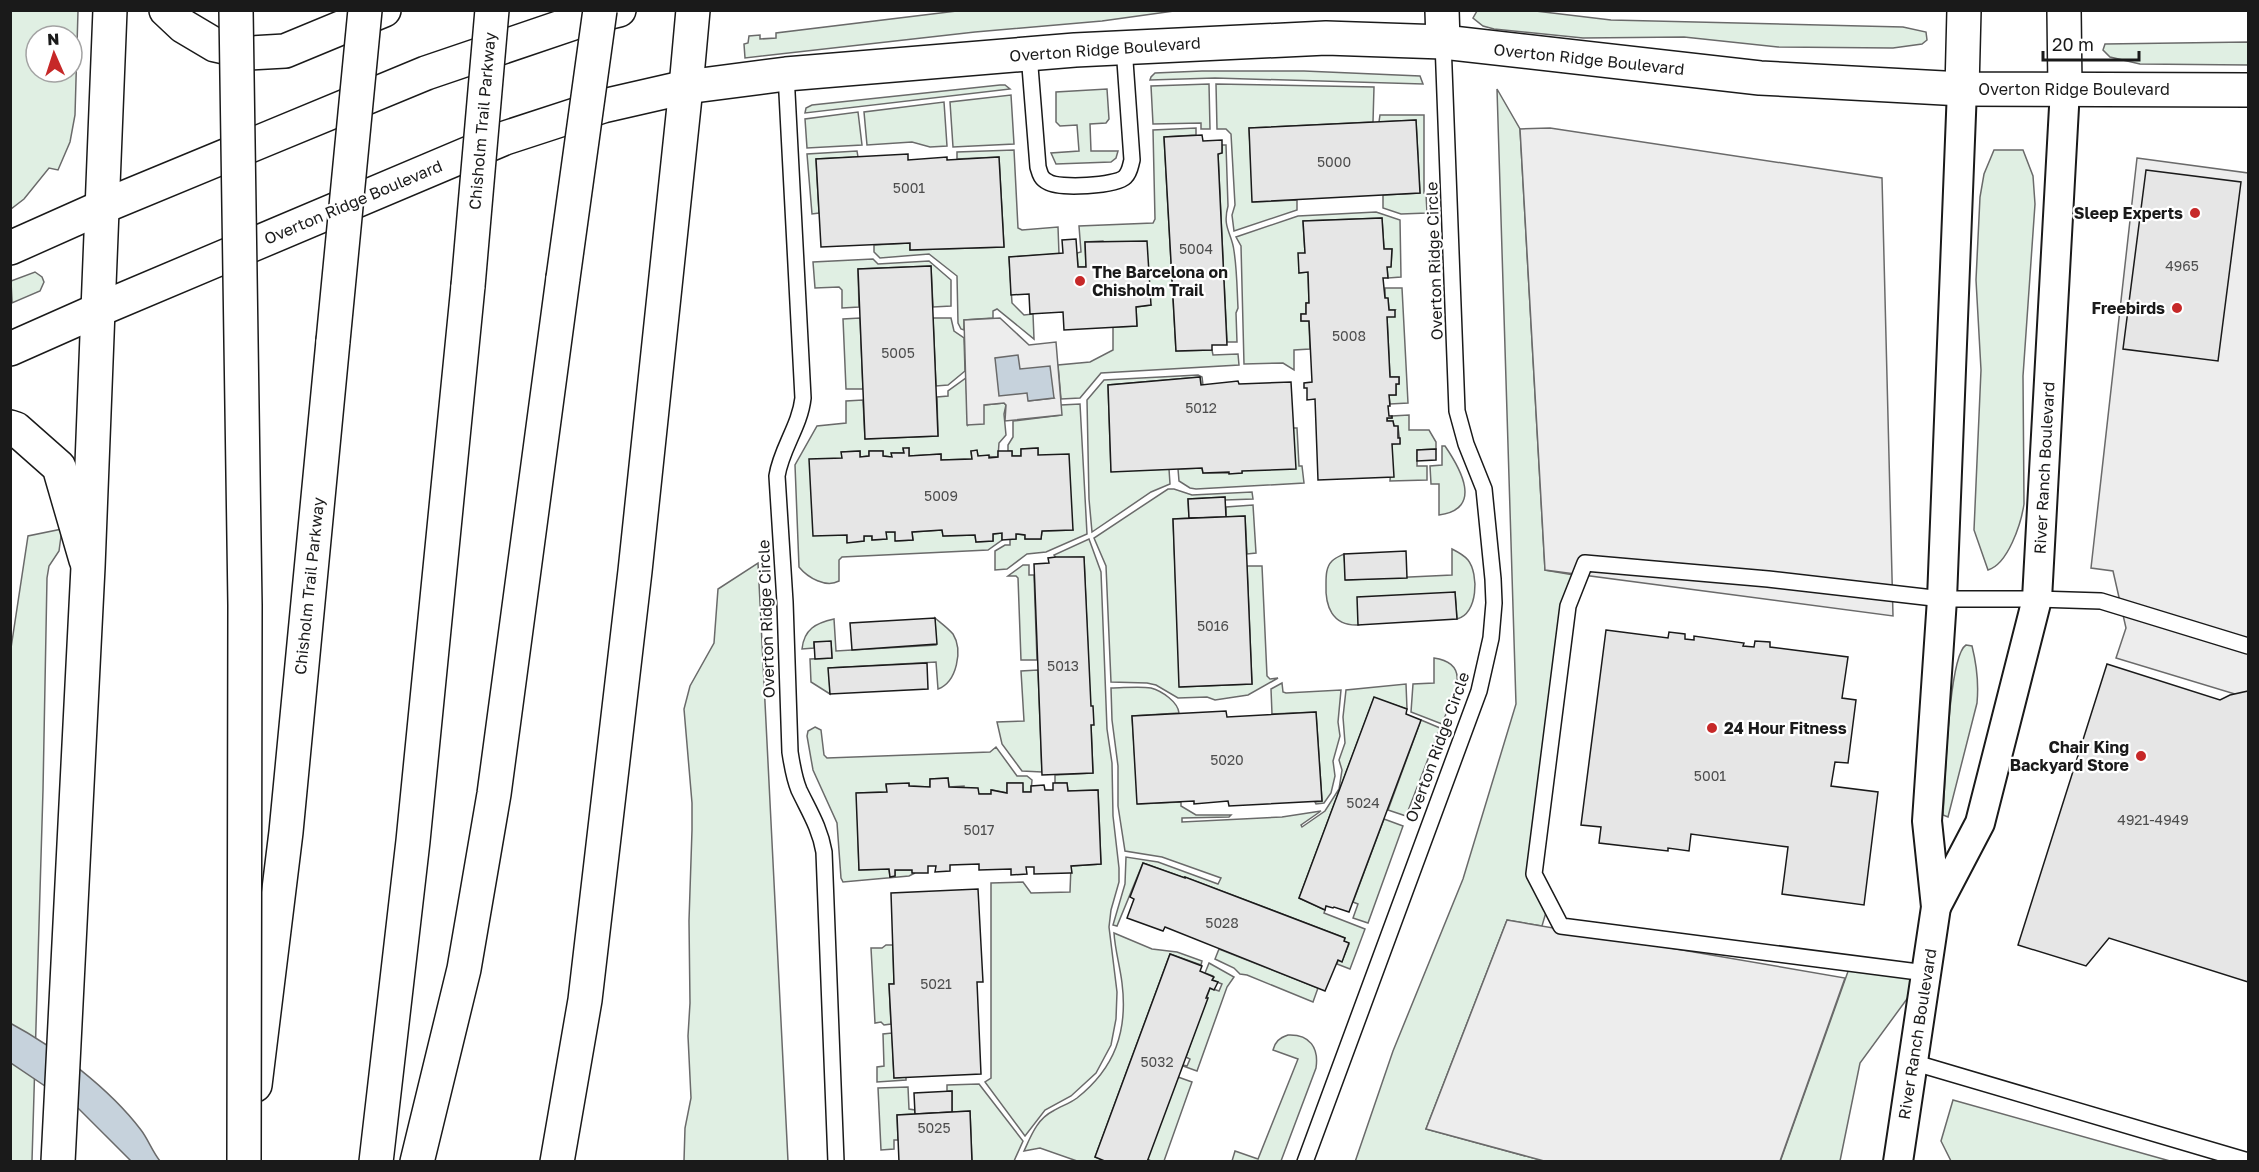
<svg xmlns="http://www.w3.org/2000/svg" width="2259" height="1172" viewBox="0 0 2259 1172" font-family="'Golos Text',sans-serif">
  <rect width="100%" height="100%" fill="#fff"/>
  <g fill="#e0efe3" stroke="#6a6a6a" stroke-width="1.5" fill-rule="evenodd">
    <path d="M11 10 78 11 75 115 70 142 58 170 49 168 24 199 11 209ZM36 36H72V72H36Z"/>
    <path d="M965 10 1174 11 1102 21 975 32 745 58 744 44 748 43 749 36 760 35V39L776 38V33Z"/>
    <path d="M1527 10 1611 20 1903 27 1926 32 1927 40 1922 44 1893 48 1778 47 1684 37 1583 38 1494 29 1483 26 1473 18 1477 11Z"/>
    <path d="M2248 42V65L2140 64 2110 57 2103 50 2105 44Z"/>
    <path d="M1202 71H1304L1420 76 1423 84 1215 78 1150 80 1151 77 1155 73Z"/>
    <path d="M1209 84 1210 129H1201V123L1153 124 1151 86Z"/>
    <path d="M1216 84 1374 87 1373 122 1249 128 1253 202 1297 200V210L1234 231 1232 215 1235 205 1231 134 1226 129H1217Z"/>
    <path d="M1000 85H1005L1010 89 805 113 806 108 812 105Z"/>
    <path d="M1107 89 1109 119 1106 123 1090 124 1091 151H1118L1116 158 1111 162 1056 164 1051 153 1079 151 1077 125 1060 126 1056 122V92Z"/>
    <path d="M1497 89 1520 129 1545 570 1580 576 1534 874 1549 902 1542 926 1507 920 1426 1129 1544 1161 1355 1162 1393 1051 1463 879 1516 704Z"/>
    <path d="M1011 95 1014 144 953 147 950 102Z"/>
    <path d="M944 102 947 146 930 147 912 142 867 145 864 112Z"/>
    <path d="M858 112 862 145 807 148 805 119Z"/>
    <path d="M1380 115H1424V193L1426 194 1427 213 1401 214 1383 208V195L1420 193 1416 120 1379 122Z"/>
    <path d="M1196 128V135L1164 137 1176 351 1212 350 1213 355 1238 354 1239 365 1101 373 1080 398 1061 399 1058 365 1090 362 1113 350V327L1137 326 1136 307 1151 305 1103 241 1085 242 1086 267H1078L1077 253 1081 252 1079 226 1153 223 1155 219 1153 130Z"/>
    <path d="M1222 145H1226L1228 206C1222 228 1232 233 1234 251 1237 270 1237 289 1238 308L1236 313 1237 342H1227L1218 154 1222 153Z"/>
    <path d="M1014 150 1018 228 1022 230 1058 227 1059 254 1009 257 1012 303 1024 315 1033 314 1034 339 997 309 993 311V318L964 320V330L961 329 958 323 957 276 929 254 880 258 874 252V245L910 243V250L1004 247 999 157 957 159V152Z"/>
    <path d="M1994 150H2023L2033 176 2035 204 2023 376 2024 504C2021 524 2008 564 1988 570L1974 530 1981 370 1976 280 1980 197 1984 174Z"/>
    <path d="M857 151 858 157 816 159 819 213 812 214 807 154Z"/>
    <path d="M1376 212 1400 220 1401 277 1388 278 1387 267 1391 266 1392 249H1384L1382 218 1303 221 1305 253 1299 273 1308 272 1309 303H1306V314H1301V321H1309L1310 349 1294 350V370L1283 363 1244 364 1241 246 1236 237 1298 216Z"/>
    <path d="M873 259 878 264 929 261 951 280V306L933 307 931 266 858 269 859 307 842 308V290L839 287 815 288 813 262Z"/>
    <path d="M35 272 42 277 44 282 40 291 12 303 11 281Z"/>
    <path d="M1385 288H1402L1408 403 1390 404 1389 395H1396V384H1399V377H1390L1387 317 1395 310H1389L1388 299 1385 298Z"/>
    <path d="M860 318 863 389H846L843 319Z"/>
    <path d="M933 318H951L954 331 964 338 965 371 948 385 936 386Z"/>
    <path d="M1198 375 1202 377 1203 385H1201L1200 377 1108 385 1111 471 1169 469 1170 484 1151 492 1092 532 1089 499 1087 400 1104 380Z"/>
    <path d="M966 378 968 425 984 405 1004 403 1006 405 1004 414 1006 435 999 443 998 457 978 456 977 451H971L972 459 941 460V454L909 456V448L903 449 904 453H892V457L883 456V451H869V456L860 457V451L842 452 847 542 864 541V536H872V540L886 539V532H895L896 541 913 540 912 532 942 530 943 536 975 535 976 542 993 541V534L1002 533V540L988 550 842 557 839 560V581C826 588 808 578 799 567L795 465 817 426 846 423V401L863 400 865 439 938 436 937 397 948 396V391Z"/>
    <path d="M1080 404 1087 534 1046 552 1027 554 1007 569 995 570V551L1005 545H1010V539H1016V534L1025 535V539H1041L1042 531 1073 530 1038 455V448L1021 449V456H1012V451H1008V445L1013 437V421L1061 415V405Z"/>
    <path d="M1409 415V430H1429L1436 442V449L1417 450V466H1427V480L1390 481 1392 444 1400 443 1398 427 1394 426 1393 421H1387V418H1392V416Z"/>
    <path d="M1294 428H1297L1299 466H1302L1304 483 1196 489 1190 488 1179 481 1178 469 1202 468 1203 473H1242V471Z"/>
    <path d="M1442 446H1445C1460 468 1484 509 1439 515V484H1431L1430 466 1442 465Z"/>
    <path d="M1168 489H1174L1192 495 1252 492 1253 499 1225 500V497L1188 499 1189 518 1173 519 1180 687 1252 684 1247 566H1262L1267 676 1270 679 1278 678 1248 695 1215 700 1207 697 1178 698 1156 685 1147 683 1111 682 1106 566 1094 538Z"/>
    <path d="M1253 505 1256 553 1247 554 1245 516 1226 517V507Z"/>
    <path d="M62 529 59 551 49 566 47 578 43 790 32 1161 11 1162V648L28 536Z"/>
    <path d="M1089 539 1101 572 1107 729 1112 763 1113 816 1119 868V882L1111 910 1109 927 1117 992 1116 1019 1111 1045 1096 1073 1071 1096 1045 1110 1025 1136 985 1082 991 1078V883L1023 882 1031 893 1070 892 1071 866 1101 864 1098 790 1068 791 1067 783H1055V775L1093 773 1084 557 1056 558 1054 555Z"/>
    <path d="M1452 549C1458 552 1464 555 1468 560 1479 574 1478 614 1457 619L1455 592 1358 625C1332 626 1325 606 1326 584 1326 576 1326 567 1332 561 1335 558 1340 556 1344 554L1346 580 1452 575Z"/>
    <path d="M758 563 788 1161H684L685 1128 691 1098 688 1036 690 1003 689 921 692 830V803L684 709 690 686 714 643 718 589Z"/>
    <path d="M1023 565H1029V575H1034L1037 660H1021L1018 578 1016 576H1008Z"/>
    <path d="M935 618C941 623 948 628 953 634 963 650 957 682 938 689L936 662 829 668 830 694 811 682 810 659 832 658 831 642H814V648L802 649C804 629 816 623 834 619L836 651 936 645Z"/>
    <path d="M1966 645 1972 646C1977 666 1979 682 1977 703L1948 817 1943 815C1945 788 1948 656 1966 645Z"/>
    <path d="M1434 658C1475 664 1451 699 1442 724L1411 712 1413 684 1434 683Z"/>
    <path d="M1038 670 1042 772 1022 771 1002 744 997 722 1024 721 1021 671Z"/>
    <path d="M1282 683 1283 692 1286 693 1341 690 1338 722 1340 736 1333 761 1335 776 1331 793 1324 803 1316 804 1315 802 1322 801 1316 712 1272 714 1271 689Z"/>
    <path d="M1406 684 1407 709 1374 698 1299 898 1325 910 1324 913 1365 929 1350 969 1337 964 1338 960 1342 961 1349 944 1344 941 1345 938 1185 877V878L1143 863 1117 926 1113 925 1125 884 1126 857 1158 862 1218 884 1221 878 1162 857 1125 851 1118 806V766L1112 720 1111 688C1123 688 1139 686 1151 688 1162 691 1178 702 1179 713L1132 716 1138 804 1181 802V806L1196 815H1231L1229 817 1182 818V822L1282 817 1321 811 1301 825 1302 827 1325 811 1339 789 1342 770 1339 760 1345 743 1343 717 1346 690Z"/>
    <path d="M1421 720 1440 728 1406 816 1388 810Z"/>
    <path d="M815 727 821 730 824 755 827 758 990 752 996 747 1017 776H1027L1032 780 1031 792H1023L1022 783H1007V793L992 790 991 794H979L964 789V786L949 787 948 778 930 779V787L909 786V784L886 785 887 792 857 793 859 870 889 869 890 877 895 876V870H912L913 873H915L909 876 843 882 841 878 837 823 813 770 807 736 808 731Z"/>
    <path d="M1384 819 1403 826 1368 923 1353 918 1358 904 1353 902Z"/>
    <path d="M1114 933 1152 949 1177 952 1202 961 1201 965 1170 954 1095 1157 1107 1161H1077L1040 1148 1024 1151C1031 1136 1037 1119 1053 1111 1061 1106 1069 1104 1077 1098 1115 1068 1128 1031 1122 983 1120 966 1115 950 1114 933Z"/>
    <path d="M886 945H893L894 984H889L891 1024 884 1025 881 1022 875 1023 871 948H882Z"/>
    <path d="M1219 949 1318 988 1313 1002 1247 975 1240 974 1234 968 1215 959Z"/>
    <path d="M1209 963 1234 977 1227 987 1197 1071 1183 1066V1065L1187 1066 1190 1059 1186 1057 1210 988 1219 991 1222 984 1212 980 1213 976 1205 973Z"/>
    <path d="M1851 963 1926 973 1860 1063 1840 1161 1780 1162Z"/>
    <path d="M892 1033 894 1078 906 1077V1080L877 1082V1067L884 1066 883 1034Z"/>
    <path d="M1288 1035C1310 1034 1319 1048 1316 1068L1281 1161H1232L1235 1151 1258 1159 1298 1059 1273 1050C1275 1042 1279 1038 1288 1035Z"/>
    <path d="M1178 1077 1192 1082 1164 1161H1151L1147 1159Z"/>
    <path d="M979 1084 1023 1141 1014 1161H972L970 1111 952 1112V1091H947V1085Z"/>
    <path d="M908 1087 909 1109 915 1110V1114L897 1115 898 1140H894V1149L881 1150 878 1088Z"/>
    <path d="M1953 1100 2170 1161H1951L1941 1141Z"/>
  </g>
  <g fill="#ededed" stroke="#6a6a6a" stroke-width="1.5" fill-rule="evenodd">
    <path d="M1550 128 1882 178 1893 616 1545 570 1520 129Z"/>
    <path d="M2137 158 2248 173V698L2116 658 2126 628 2113 571 2091 568Z"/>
    <path d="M1000 318 1029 345 1056 342 1062 415 1005 421 1006 405 1004 403 984 405V424L967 425 964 320ZM995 358 1020 369 1054 398 1029 401 1028 393Z"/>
    <path d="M1507 920 1845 978 1780 1161H1544L1426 1129Z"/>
  </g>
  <g fill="#c6d2dc" stroke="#6a6a6a" stroke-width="1.5">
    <path d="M1018 355 1020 369 1050 366 1054 398 1028 401 1027 393 999 396 995 358Z"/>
    <path d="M10 1023C55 1047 110 1089 141 1130 148 1139 152 1151 160 1161H131L79 1109 11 1063Z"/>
  </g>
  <g fill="#e6e6e6" stroke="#1a1a1a" stroke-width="1.5">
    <path d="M1416 120 1420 193 1252 202 1249 128Z"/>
    <path d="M1202 135 1203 141 1222 140V153L1218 154 1227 345H1212V350L1176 351 1164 137Z"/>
    <path d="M908 154V160L947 157V160L999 157 1004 247 910 250V243L821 247 816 159Z"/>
    <path d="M2146 170 2241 182 2218 361 2123 349Z"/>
    <path d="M1382 218 1384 249H1392L1391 267H1387L1388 278H1383L1385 298H1388L1389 310H1395V317H1387L1390 377H1399V384H1396V395H1389L1390 406H1388L1389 416H1392V418H1387V421H1393L1394 426H1398V438H1400V444H1392L1394 477 1318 480 1315 399 1307 400V388H1304V383L1312 382 1309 321H1301V314H1306V303H1309L1308 272 1299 273 1298 253H1305L1303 221Z"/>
    <path d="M1076 239 1078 267H1086L1085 242 1147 241 1151 305 1136 307 1137 326 1064 330 1063 312 1030 314 1029 294 1011 295 1009 257 1063 253 1062 240Z"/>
    <path d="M931 266 938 436 865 439 858 269Z"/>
    <path d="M1200 377 1201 385 1238 381 1239 384 1291 382 1296 469 1242 471V473L1229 474V472L1203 473 1202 468 1111 472 1108 385Z"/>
    <path d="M903 448H909V456L941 454V460L972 459 971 451 977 450 978 456 989 455V458L998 457V451H1012V456H1021V449L1038 448V455L1069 454 1073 530 1042 531 1041 539H1025V535L1018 534H1016V539L1002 540V533L993 534V541L976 542 975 535 943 536 942 530 912 532 913 540 895 541V532H886L887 539 872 540V536H864V541L847 543V535L813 536 809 459 842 458 841 452 860 451V457L869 456V451H883V456L892 457 891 453H904Z"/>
    <path d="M1436 449V460L1417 461V450Z"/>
    <path d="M1225 497 1226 517 1189 518 1188 499Z"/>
    <path d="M1245 516 1252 684 1179 687 1173 519Z"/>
    <path d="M1406 551 1407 578 1345 580 1344 554Z"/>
    <path d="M1056 557H1084L1091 706H1093L1094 725H1091L1093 773 1042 775 1034 564 1049 563 1048 558Z"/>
    <path d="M1455 592 1457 619 1358 625 1357 597Z"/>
    <path d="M935 618 937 644 852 650 850 623Z"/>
    <path d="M1606 630 1668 638 1669 632 1685 634V639L1694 640V636L1744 643 1743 646 1754 647 1755 641 1770 642V647L1848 657 1842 698 1856 700 1848 763 1835 762 1831 786 1878 792 1864 905 1782 894 1788 847 1691 834 1689 851 1668 848V851L1599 843 1601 827 1581 825Z"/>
    <path d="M831 641 832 658 815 659 814 642Z"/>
    <path d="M927 663 928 689 830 694 828 668Z"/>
    <path d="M2107 664 2220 700 2230 695 2248 691V982L2109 938 2086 966 2018 945Z"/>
    <path d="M1374 697 1407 709 1406 714 1421 720 1349 912 1334 907 1333 908 1326 906 1325 910 1299 898Z"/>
    <path d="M1226 711 1227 717 1316 712 1322 801 1229 806 1228 801 1194 804V801L1137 804 1132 716Z"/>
    <path d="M948 778 949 787 978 788 979 794H991V790L1007 793V783H1023V792H1031V786L1044 785 1045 790H1053V783H1067L1068 791 1098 790 1101 864 1071 866 1072 873H1070L1034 874V867H1026L1027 874 1011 875V869L979 870V864L950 865V871L935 872 936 866H928V873H912V870H895V876L890 877 889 869 859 870 856 793 887 792 886 784 909 783V786L930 787V779Z"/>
    <path d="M1143 863 1185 878V877L1345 938 1344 941 1349 943 1342 962 1338 960 1325 991 1165 927 1163 931 1127 918 1134 899 1130 897Z"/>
    <path d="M978 889 983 982H977L981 1074 894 1078 889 984H894L891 893Z"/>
    <path d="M1170 954 1202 966 1200 971 1214 977 1212 980 1218 982 1214 990 1210 988 1206 998H1208L1147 1162H1107L1095 1157Z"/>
    <path d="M952 1091V1112L915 1114 914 1093Z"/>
    <path d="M970 1111 972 1162H899L897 1115Z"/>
  </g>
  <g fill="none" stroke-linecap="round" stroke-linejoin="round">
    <g stroke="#1a1a1a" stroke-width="18">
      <g id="lane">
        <path d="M1029 54 1038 167C1040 174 1041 179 1048 182 1059 189 1116 186 1125 177 1130 172 1130 167 1132 160L1124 47"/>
        <path d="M786 74 803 398C800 426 781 449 777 476L785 602 790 752C792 765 794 778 799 790 809 811 820 828 824 852L836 1162"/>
        <path d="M1926 973 1561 926 1534 874 1568 606 1585 563 1768 579 1942 599H2037L2101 601 2248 646"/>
        <path d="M1912 1062 2248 1161"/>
        <path d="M1305 1162 1479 691 1491 638 1494 603 1493 579 1484 489 1466 444 1457 411 1443 42"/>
      </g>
    </g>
    <g stroke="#1a1a1a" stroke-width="32">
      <g id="street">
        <path d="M1936 907 1980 823 2037 599 2065 89"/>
        <path d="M1898 1162 1936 907 1927 821 1942 599 1962 89"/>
      </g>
    </g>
    <g stroke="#1a1a1a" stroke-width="36">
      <g id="secondary">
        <path d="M166 10 183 26 215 45 251 53 285 51 384 10"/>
        <path d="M1442 10 1443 42"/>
        <path d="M2064 10 2065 89"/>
        <path d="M686 87 693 10"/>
        <path d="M1962 89 1964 10"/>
        <path d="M10 248 102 207 426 73 594 16 619 10"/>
        <path d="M98 310 110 10"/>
        <path d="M10 349 98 310 505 138 603 106 686 87 786 74 1075 50 1326 38 1443 42 1760 78 1962 89 2248 90"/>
        <path d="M10 427 16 429 59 467 86 560"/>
      </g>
    </g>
    <g stroke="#1a1a1a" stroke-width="36">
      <g id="highway">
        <path d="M255 1085 286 832 333 341"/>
        <path d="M58 1162 88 567 98 310"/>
        <path d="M376 1162 413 841 468 286"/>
        <path d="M417 1162 464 969 494 794 563 278"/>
        <path d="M557 1162 585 1000 635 571 686 87"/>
      </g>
    </g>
    <use href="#lane" stroke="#fff" stroke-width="15"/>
    <use href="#street" stroke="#fff" stroke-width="28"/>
    <use href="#secondary" stroke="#fff" stroke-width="33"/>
    <use href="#highway" stroke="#fff" stroke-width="33"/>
    <g stroke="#1a1a1a" stroke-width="36" stroke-linecap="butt">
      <g id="highway-bridge">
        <path d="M236 10 245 605 244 1162"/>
        <path d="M563 278 600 10"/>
        <path d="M468 286 492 10"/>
        <path d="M333 341 365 10"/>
      </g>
    </g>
    <use href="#highway-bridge" stroke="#fff" stroke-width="33"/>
  </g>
  <g fill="#c62828" stroke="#fff" stroke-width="2">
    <circle cx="2195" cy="213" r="6"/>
    <circle cx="1080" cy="281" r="6"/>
    <circle cx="2177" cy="308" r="6"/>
    <circle cx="1712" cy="728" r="6"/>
    <circle cx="2141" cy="756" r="6"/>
  </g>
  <g text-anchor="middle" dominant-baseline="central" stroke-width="4.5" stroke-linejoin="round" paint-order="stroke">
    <g font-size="14" fill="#4d4d4d">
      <text x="1334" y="161">5000</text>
      <text x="909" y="187">5001</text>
      <text x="1196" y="248">5004</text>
      <text x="2182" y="265">4965</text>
      <text x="1349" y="335">5008</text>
      <text x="898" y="352">5005</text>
      <text x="1201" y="407">5012</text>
      <text x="941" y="495">5009</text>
      <text x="1213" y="625">5016</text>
      <text x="1063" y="665">5013</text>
      <text x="1227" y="759">5020</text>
      <text x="1710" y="775">5001</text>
      <text x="1363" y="802">5024</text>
      <text x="2153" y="819">4921-4949</text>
      <text x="979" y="829">5017</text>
      <text x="1222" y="922">5028</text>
      <text x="936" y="983">5021</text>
      <text x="1157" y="1061">5032</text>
      <text x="934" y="1127">5025</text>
    </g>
    <g font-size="16" fill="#1a1a1a" stroke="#fff">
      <text transform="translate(1105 49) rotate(-4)">Overton Ridge Boulevard</text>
      <text transform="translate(1589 59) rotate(6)">Overton Ridge Boulevard</text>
      <text x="2074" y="89">Overton Ridge Boulevard</text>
      <text transform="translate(482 121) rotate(-85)">Chisholm Trail Parkway</text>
      <text transform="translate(353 202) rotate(-23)">Overton Ridge Boulevard</text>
      <text transform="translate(1434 261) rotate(-92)">Overton Ridge Circle</text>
      <text transform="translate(2044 468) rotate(-87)">River Ranch Boulevard</text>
      <text transform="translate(309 586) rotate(-84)">Chisholm Trail Parkway</text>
      <text transform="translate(766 619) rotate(-92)">Overton Ridge Circle</text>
      <text transform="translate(1437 747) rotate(-70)">Overton Ridge Circle</text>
      <text transform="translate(1917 1034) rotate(-81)">River Ranch Boulevard</text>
    </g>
    <g font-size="16" font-weight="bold" fill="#1a1a1a" stroke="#fff" text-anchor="end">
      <text x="2183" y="213">Sleep Experts</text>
      <text x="1092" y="272" text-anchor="start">The Barcelona on<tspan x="1092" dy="18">Chisholm Trail</tspan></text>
      <text x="2165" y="308">Freebirds</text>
      <text x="1724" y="728" text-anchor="start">24 Hour Fitness</text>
      <text x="2129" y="747">Chair King<tspan x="2129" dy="18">Backyard Store</tspan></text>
    </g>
  </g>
  <rect width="2259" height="1172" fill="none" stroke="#1a1a1a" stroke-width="24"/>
  <g transform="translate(54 54) rotate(357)"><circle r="28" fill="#ffffff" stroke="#a3a3a3" stroke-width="1.5"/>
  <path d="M0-4.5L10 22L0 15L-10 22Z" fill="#c62828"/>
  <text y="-9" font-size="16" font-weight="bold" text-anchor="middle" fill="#1a1a1a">N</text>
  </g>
  <path d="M2043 51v9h96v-9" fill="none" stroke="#1a1a1a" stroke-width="3"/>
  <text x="2052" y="51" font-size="18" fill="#1a1a1a" stroke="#ffffff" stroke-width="4.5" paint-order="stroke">20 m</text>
</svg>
